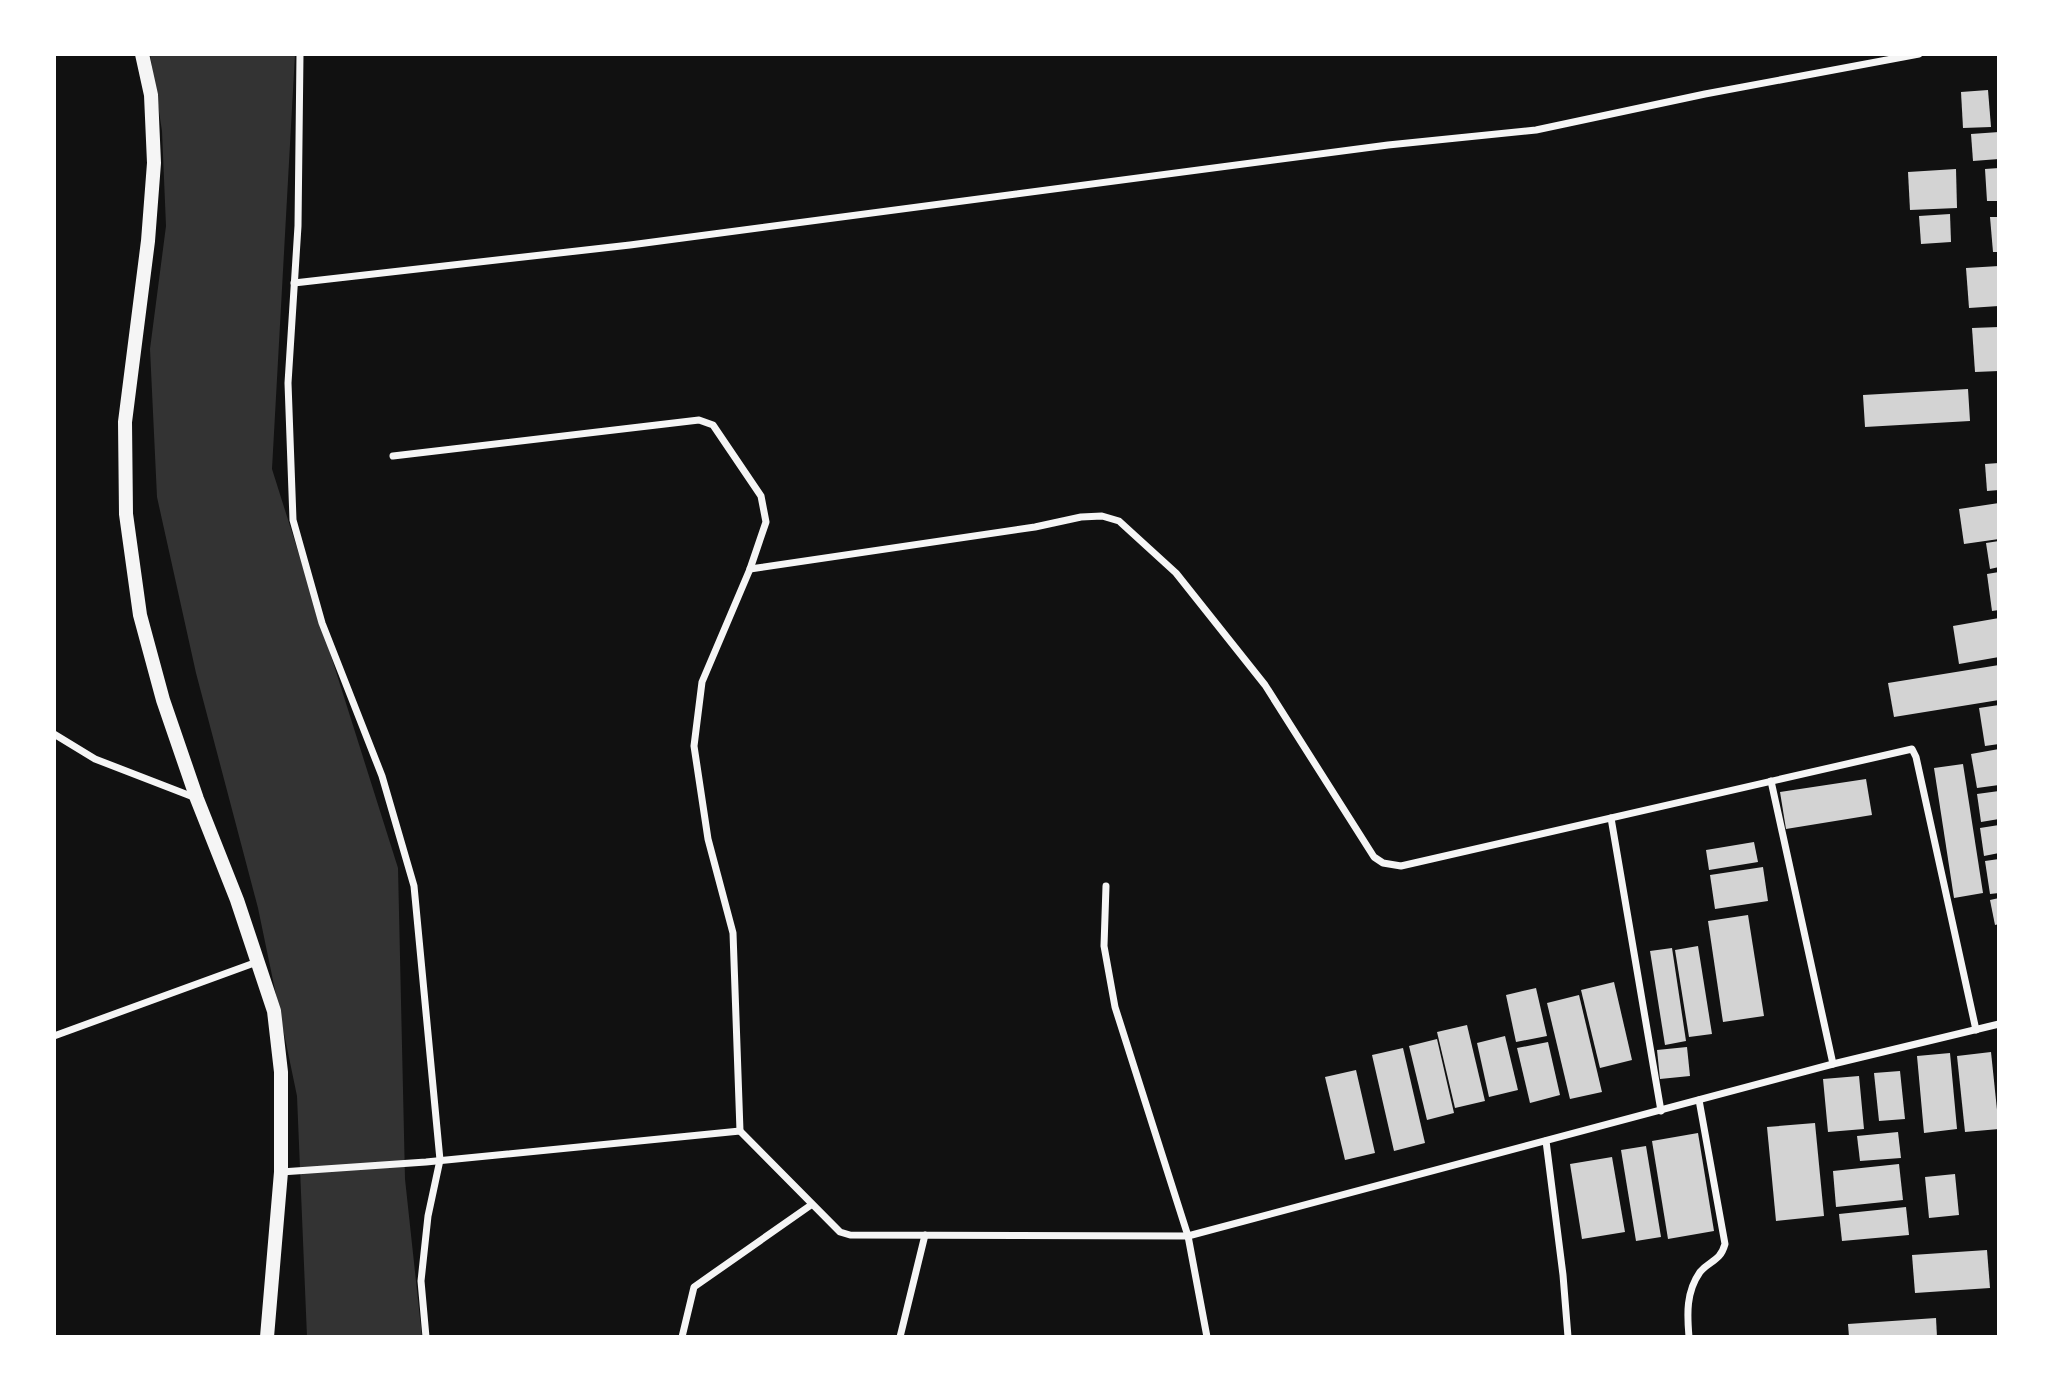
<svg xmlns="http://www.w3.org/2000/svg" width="2053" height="1391" viewBox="0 0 2053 1391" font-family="'Roboto Condensed',sans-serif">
  <rect width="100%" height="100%" fill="#111"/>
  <path fill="#333" d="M150 54H295L272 469 398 868 405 1179 422 1337H307L297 1096 258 908 196 673 157 497 150 349 166 226 162 131Z"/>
  <g fill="#d3d3d3">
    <path d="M1988 90 1991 127 1963 128 1961 92Z"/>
    <path d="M1999 132V159L1973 161 1971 134Z"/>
    <path d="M1999 168V201H1987L1985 169Z"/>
    <path d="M1956 169 1957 208 1910 210 1908 172Z"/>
    <path d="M1950 214 1951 242 1921 244 1919 216Z"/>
    <path d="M1990 217H1999V252H1993Z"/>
    <path d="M1999 266V306L1969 308 1966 268Z"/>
    <path d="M1999 327V371L1975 372 1972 328Z"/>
    <path d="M1968 389 1970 421 1865 427 1863 395Z"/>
    <path d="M1999 463V490L1987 491 1985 464Z"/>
    <path d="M1999 503V539L1964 544 1959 509Z"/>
    <path d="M1999 541V567L1990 569 1986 543Z"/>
    <path d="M1999 572V610L1992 611 1987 574Z"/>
    <path d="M1999 618V657L1959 664 1953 626Z"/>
    <path d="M1999 665V700L1894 717 1888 683Z"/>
    <path d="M1999 705V744L1985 746 1979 708Z"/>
    <path d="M1999 749V785L1977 788 1971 754Z"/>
    <path d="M1963 764 1983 893 1954 898 1934 768Z"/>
    <path d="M1866 779 1872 815 1786 829 1780 792Z"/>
    <path d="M1999 791V819L1981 822 1977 794Z"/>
    <path d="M1999 825V853L1984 856 1980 828Z"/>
    <path d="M1754 842 1758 862 1709 870 1706 850Z"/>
    <path d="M1999 859V893L1990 894 1985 861Z"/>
    <path d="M1763 867 1768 901 1715 909 1710 875Z"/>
    <path d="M1999 898V924L1995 925 1990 900Z"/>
    <path d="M1748 915 1764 1016 1723 1022 1708 921Z"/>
    <path d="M1698 946 1712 1034 1689 1037 1675 950Z"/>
    <path d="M1672 948 1686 1041 1665 1045 1650 951Z"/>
    <path d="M1614 982 1632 1060 1600 1068 1581 990Z"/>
    <path d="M1536 988 1547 1036 1516 1042 1506 995Z"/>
    <path d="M1579 995 1602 1092 1570 1099 1547 1003Z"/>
    <path d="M1467 1025 1485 1101 1455 1108 1437 1032Z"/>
    <path d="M1505 1036 1518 1090 1489 1097 1477 1043Z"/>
    <path d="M1437 1039 1454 1113 1427 1120 1409 1046Z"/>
    <path d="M1548 1042 1560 1095 1530 1103 1517 1048Z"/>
    <path d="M1687 1047 1690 1076 1660 1079 1657 1050Z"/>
    <path d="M1403 1048 1425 1143 1394 1151 1372 1055Z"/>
    <path d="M1991 1052 1999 1129 1965 1132 1957 1056Z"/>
    <path d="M1950 1053 1957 1129 1924 1133 1917 1056Z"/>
    <path d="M1356 1070 1375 1153 1345 1160 1325 1077Z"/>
    <path d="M1900 1071 1905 1119 1879 1121 1874 1073Z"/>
    <path d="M1859 1076 1864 1129 1828 1132 1823 1079Z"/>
    <path d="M1815 1123 1824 1216 1776 1221 1767 1127Z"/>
    <path d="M1898 1132 1901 1158 1860 1161 1857 1136Z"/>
    <path d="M1698 1133 1714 1231 1668 1239 1652 1141Z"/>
    <path d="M1646 1146 1661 1237 1636 1241 1621 1150Z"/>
    <path d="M1612 1157 1625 1232 1582 1239 1570 1164Z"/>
    <path d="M1899 1164 1903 1200 1836 1207 1833 1171Z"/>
    <path d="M1955 1174 1959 1215 1929 1218 1925 1177Z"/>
    <path d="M1906 1207 1909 1235 1842 1241 1839 1214Z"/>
    <path d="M1987 1250 1990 1288 1915 1293 1912 1255Z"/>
    <path d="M1936 1318 1937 1337H1849L1848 1324Z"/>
  </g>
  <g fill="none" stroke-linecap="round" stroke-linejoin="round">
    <g stroke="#f5f5f5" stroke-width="7">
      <path d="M300 54 298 226 288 383 293 520 322 623 382 776 414 886 440 1160 428 1216 421 1281 426 1337"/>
      <path d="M294 283 630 245 1388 145 1536 130 1705 94 1919 54"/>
      <path d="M393 456 699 420 713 425 761 496 766 522 750 569 702 682 694 746 708 839 733 933 740 1131 840 1232 850 1235 1188 1236 1833 1064 1999 1024"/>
      <path d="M750 569 1035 527 1081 517 1102 516 1119 521 1176 573 1265 685 1374 857 1383 863 1401 866 1912 749 1916 757 1976 1030"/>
      <path d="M54 734 95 759 196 798"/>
      <path d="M1771 781 1833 1064"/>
      <path d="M1611 818 1661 1111"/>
      <path d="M1106 886 1104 946 1115 1007 1188 1236 1207 1337"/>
      <path d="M54 1036 257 962"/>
      <path d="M1546 1141 1563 1275 1568 1337"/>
      <path d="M281 1172 426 1162 740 1131"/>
      <path d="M682 1337 694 1287 811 1205"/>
      <path d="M900 1337 925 1235"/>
      <path d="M1689 1337C1687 1314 1686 1292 1700 1272 1710 1260 1720 1262 1725 1244L1699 1100"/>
    </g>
    <path stroke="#f5f5f5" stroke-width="14" d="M142 54 151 95 154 163 148 241 125 422 126 514 140 615 163 700 197 799 237 900 274 1011 281 1072V1172L267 1337"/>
  </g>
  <rect width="2053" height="1391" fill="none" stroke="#ffffff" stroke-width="112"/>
</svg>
